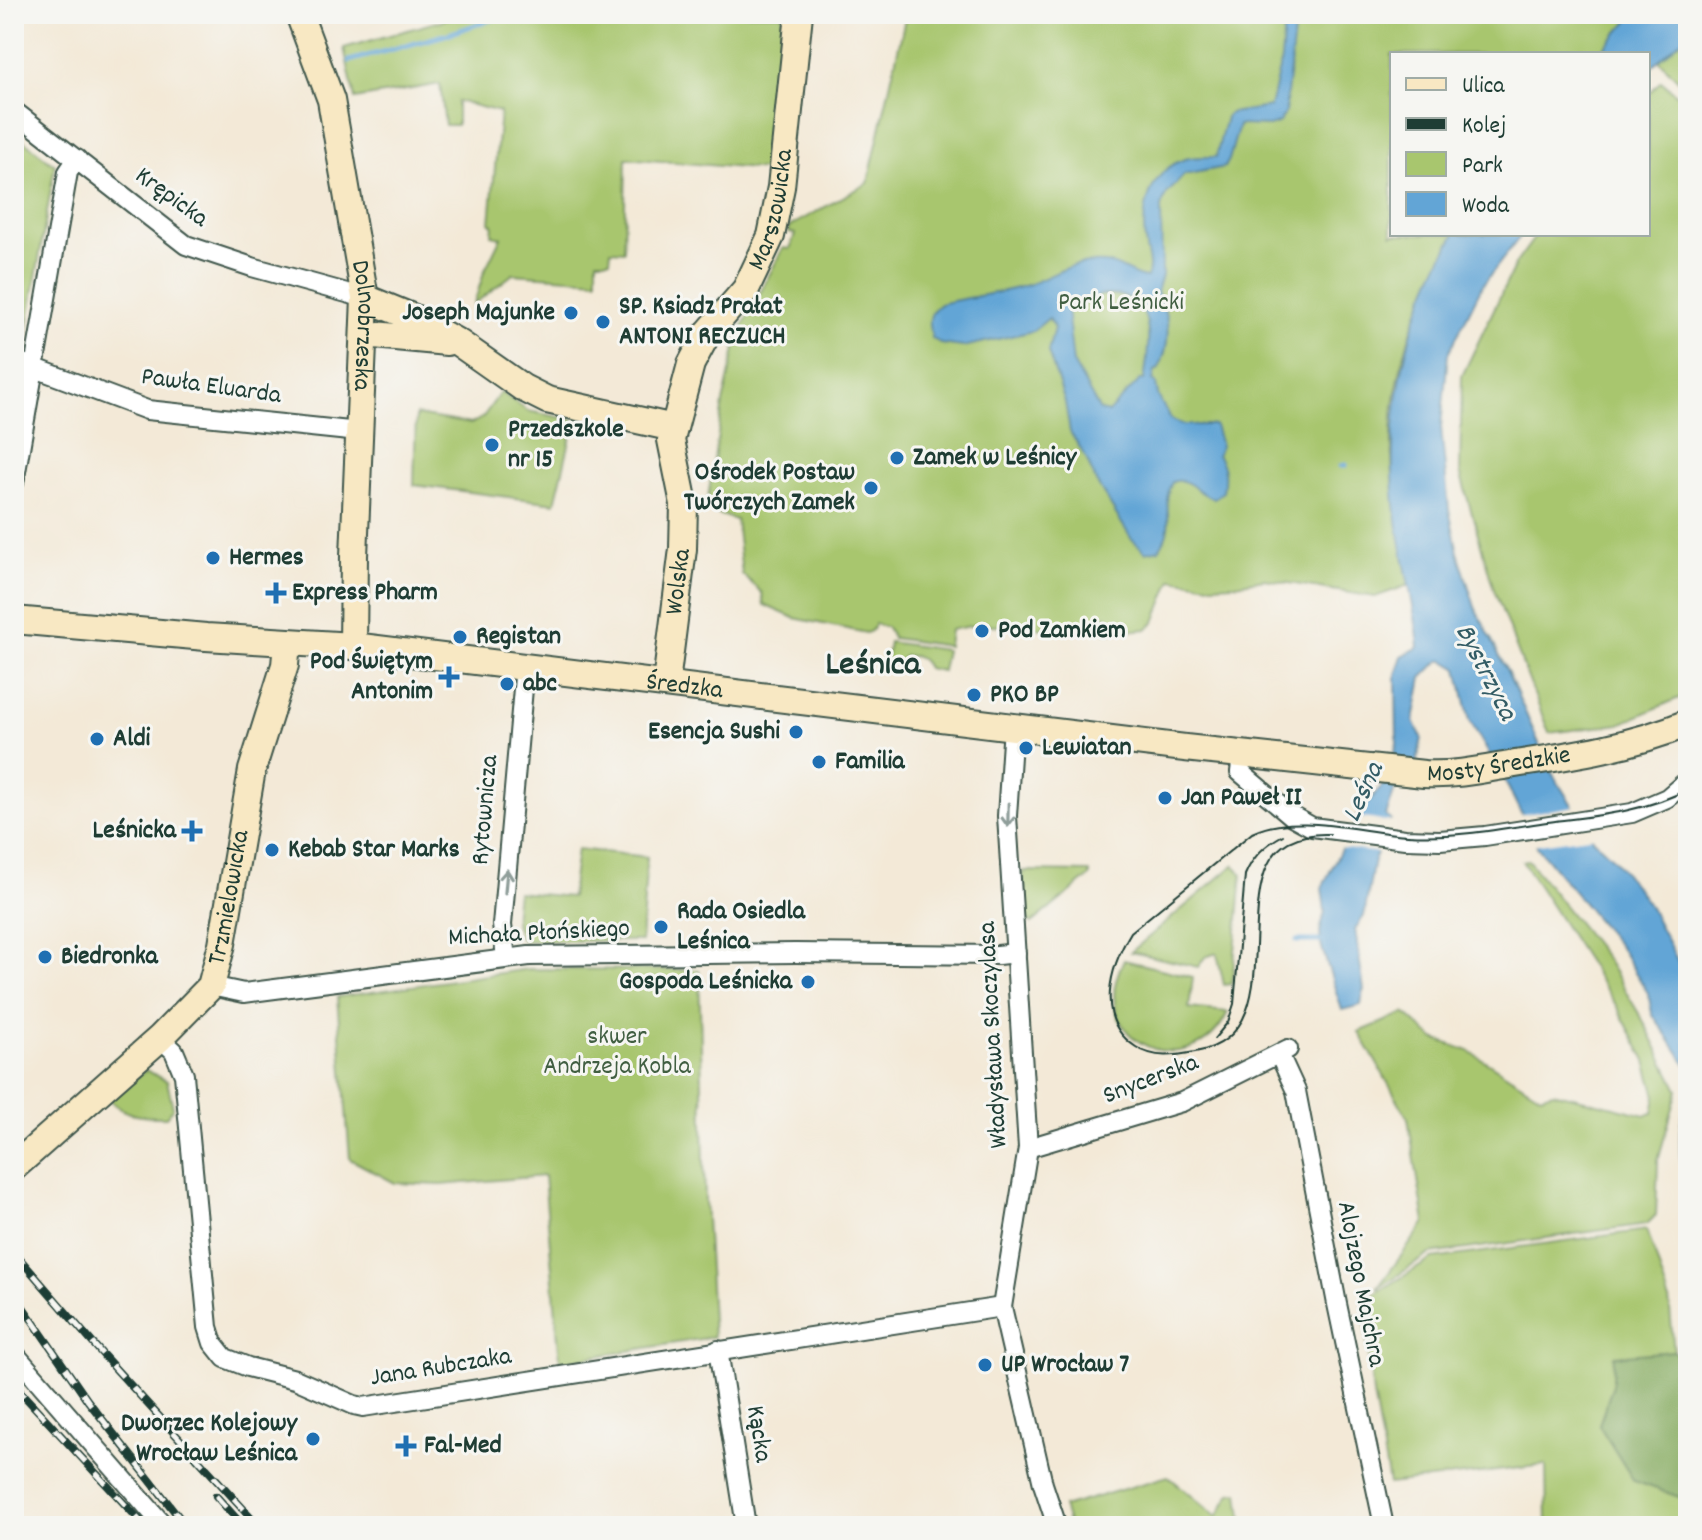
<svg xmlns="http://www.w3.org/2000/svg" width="1702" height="1540" viewBox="0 0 1702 1540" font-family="Dekko,sans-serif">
  <rect width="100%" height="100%" fill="#f6f6f2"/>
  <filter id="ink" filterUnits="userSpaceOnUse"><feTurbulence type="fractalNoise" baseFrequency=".0125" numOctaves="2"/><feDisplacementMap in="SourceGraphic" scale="16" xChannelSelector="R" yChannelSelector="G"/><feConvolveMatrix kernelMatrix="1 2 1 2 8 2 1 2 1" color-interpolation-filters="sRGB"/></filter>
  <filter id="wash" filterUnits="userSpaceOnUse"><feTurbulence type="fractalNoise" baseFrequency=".006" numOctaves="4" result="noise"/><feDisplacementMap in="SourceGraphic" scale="32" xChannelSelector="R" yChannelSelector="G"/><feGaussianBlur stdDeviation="1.8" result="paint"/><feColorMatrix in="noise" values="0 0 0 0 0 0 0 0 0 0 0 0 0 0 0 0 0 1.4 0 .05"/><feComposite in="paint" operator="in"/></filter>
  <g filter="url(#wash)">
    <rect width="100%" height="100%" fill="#f3e9d7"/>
    <g fill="#a8c66e" stroke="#648251" stroke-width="2">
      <path d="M464 14H783L766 170 626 158 624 251 611 250 610 260H597V280L513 274 474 304 484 272 501 237 492 235 493 224 490 223 500 112 457 101V125H445L440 84 355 99 344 48Z"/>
      <path d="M906 14H1634L1599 54H1392V234H1455C1425 284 1399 355 1393 414 1388 471 1399 529 1409 585L1375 597 1264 579 1236 584 1210 585 1172 579 1155 622 1147 629 1105 633 1106 616 1062 630 980 624 950 630 948 646 893 638 886 627 875 624 871 631 866 633 794 618 764 605 762 593 742 574 736 520 706 510 723 403 738 336 783 248 790 249 795 234 788 232 789 227 868 183Z"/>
      <path d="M1688 34V90L1658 59Z"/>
      <path d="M1661 81 1688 104V694L1620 724 1549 733 1494 590 1460 472 1462 376 1516 263 1537 234H1648V94Z"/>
      <path d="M14 133 55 165 24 348 14 344Z"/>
      <path d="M501 392 528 411 575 420 555 503 414 485 416 415 471 424 483 417Z"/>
      <path d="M889 642 946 650 942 671 927 668C922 658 916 655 905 656L896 663 886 661Z"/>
      <path d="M577 849 647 857 641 941H523C511 926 515 909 517 892L571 897Z"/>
      <path d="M1528 860 1605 957 1644 1022 1678 1090 1658 1160 1656 1215 1647 1224 1430 1254 1377 1289 1425 1223 1408 1118 1359 1032 1405 1013 1434 1039 1469 1051 1541 1096 1553 1092 1646 1115 1653 1113 1656 1096 1646 1061 1616 1005 1522 861Z"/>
      <path d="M1234 865 1242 874 1232 984 1224 985 1217 953 1205 957 1198 967 1131 952Z"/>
      <path d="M1023 871 1090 872V876L1032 923 1025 919Z"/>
      <path d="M1124 960 1193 977 1189 1008 1228 1012C1192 1090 1081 1041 1124 960Z"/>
      <path d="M528 969 699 970 705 1200 713 1337 560 1362 544 1176 441 1185 395 1183 350 1159 337 997Z"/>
      <path d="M146 1070 167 1081 173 1108 166 1117C143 1117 125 1117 109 1099Z"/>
      <path d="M1647 1230 1669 1299 1674 1351 1614 1357 1613 1385 1599 1425 1634 1481 1688 1500V1526H1547L1546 1465 1389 1484 1373 1394 1363 1301 1432 1259Z"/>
      <path d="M1168 1476 1217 1517 1231 1493 1239 1492 1243 1526H1069L1063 1507Z"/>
    </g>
    <path fill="#86ab61" stroke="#52744a" stroke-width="2" d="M1674 1351 1688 1364V1500L1634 1481 1599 1425 1613 1385 1614 1356Z"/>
    <g fill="#62a5d6" stroke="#407185" stroke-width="2" fill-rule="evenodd">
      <path d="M1285 14H1296L1285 112 1279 123 1269 126 1239 125 1229 160 1225 167 1184 175 1166 195 1161 207 1162 275 1157 292C1171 316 1171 346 1158 370H1155L1153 382 1156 383C1157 400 1164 404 1170 419L1184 425H1215L1221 446 1217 455C1226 467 1225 478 1223 492L1214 498C1196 495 1192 476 1172 482 1159 506 1179 521 1159 549L1146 552 1131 538 1096 482 1086 458 1070 432 1065 402 1048 352 1054 328 1049 318 1033 331 963 347 941 344 932 338C929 323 927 313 940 304 967 297 1003 293 1027 285 1059 274 1068 261 1105 263 1120 264 1131 276 1146 278 1152 268 1148 260 1146 248 1140 214 1148 171 1185 159 1194 156 1206 157 1216 157L1226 117 1230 113 1270 107 1281 60ZM1101 295C1111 295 1124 294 1133 300 1156 315 1147 359 1144 380H1140L1108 413 1100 411 1073 363 1067 309Z"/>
      <path d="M1634 14H1688V34L1648 70V54H1599Z"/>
      <path d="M1455 234H1522L1482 286 1448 354 1441 427 1449 510 1458 552 1475 607 1508 673 1552 773 1594 840 1613 858 1647 902 1683 971 1688 982V1067L1652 1013 1648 993 1621 949 1538 848 1506 783 1470 721 1458 669 1445 661H1439L1422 678 1414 721 1422 738 1412 787 1402 785 1395 789 1386 816 1391 820 1374 860 1364 916 1355 929 1364 990 1361 1005 1342 1010 1321 945 1320 932 1325 911 1322 888 1357 816 1382 786 1392 761 1397 744 1396 675 1402 656 1419 647C1415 605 1403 563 1397 521 1383 422 1404 320 1455 234Z"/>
      <path d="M1688 1097V1197C1682 1172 1678 1149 1681 1123 1683 1114 1687 1106 1688 1097Z"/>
    </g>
    <g fill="#f3e9d7">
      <path d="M1576 806 1596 836 1532 845 1518 815Z"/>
      <path d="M1353 817 1394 822 1382 853 1337 848Z"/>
    </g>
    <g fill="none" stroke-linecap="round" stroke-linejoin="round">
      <g stroke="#62a5d6" stroke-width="5">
        <path d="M349 61 445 35 508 14"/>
        <path d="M1341 466 1346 465"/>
        <path d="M1297 941H1324"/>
      </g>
    </g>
  </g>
  <g filter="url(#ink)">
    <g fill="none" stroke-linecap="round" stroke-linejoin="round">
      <g stroke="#3f574c" stroke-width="22">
        <g id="street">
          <path d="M14 111 186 245 252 267 365 298"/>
          <path d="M14 360 147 410 359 432"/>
          <path d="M14 483 68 172 77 159"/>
          <path d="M1013 726 1007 816 1028 1148 1002 1307 1043 1484 1057 1526"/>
          <path d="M1242 755 1240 772 1292 816 1312 827 1405 839 1440 840 1485 836 1632 813 1667 798 1688 780"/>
          <path d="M506 958 502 925 525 666"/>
          <path d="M211 986 244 993 529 956 795 953 998 955 1016 953"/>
          <path d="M160 1038 174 1051 184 1075 208 1327 213 1343 225 1358 248 1367 295 1379 354 1405 363 1407 1002 1307"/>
          <path d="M1279 1054 1296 1091 1337 1304 1384 1526"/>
          <path d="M1028 1148 1182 1102 1288 1049"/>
          <path d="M718 1350 746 1526"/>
          <path d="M14 1353 164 1526"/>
        </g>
      </g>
      <g stroke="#3f574c" stroke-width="30">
        <g id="secondary">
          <path id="s1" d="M299 14 331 100 365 298 354 556 353 646"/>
          <path d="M365 298 414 318 459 343 523 388 547 400 674 428"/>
          <path d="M364 334 447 342"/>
          <path id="s2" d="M14 620 206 637 353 646 1185 748 1424 774C1455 776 1485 769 1515 764 1575 755 1632 746 1688 723"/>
          <path id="s3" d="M666 683 683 549 684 504 671 440 691 364 707 334 746 289 771 236 781 187 799 14"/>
          <path id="s4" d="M14 1167 160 1038 211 986 222 944 252 770 285 665 287 643"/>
        </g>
      </g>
      <use href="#street" stroke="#fff" stroke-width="18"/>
      <use href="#secondary" stroke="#f8e8c3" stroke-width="26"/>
      <g stroke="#1f3d34" stroke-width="2">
        <path d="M1330 834C1195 828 1314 1032 1195 1052 1174 1056 1155 1059 1136 1047 1094 1020 1110 967 1131 932L1252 833C1294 812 1361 832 1408 835 1455 838 1501 829 1547 822 1594 816 1646 812 1688 789"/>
        <path d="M1214 1039 1228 1022 1234 1004 1245 875C1253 856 1265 845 1283 835"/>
      </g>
      <g stroke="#1f3d34" stroke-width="8">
        <g id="rail">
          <path d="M14 1252 103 1355 259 1526"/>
          <path d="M14 1294 88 1401 186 1526"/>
          <path d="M14 1385 145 1526"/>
          <path d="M216 1496 243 1526"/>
        </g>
      </g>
      <use href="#rail" stroke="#f6f6f2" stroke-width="5" stroke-dasharray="15" stroke-linecap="butt"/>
    </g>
    <defs><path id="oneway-shaft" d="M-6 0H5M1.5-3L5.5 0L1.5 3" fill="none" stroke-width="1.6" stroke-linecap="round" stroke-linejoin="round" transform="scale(2)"/></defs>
    <g stroke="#8f9e9a">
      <use href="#oneway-shaft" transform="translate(1008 815) rotate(91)"/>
      <use href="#oneway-shaft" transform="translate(506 881) rotate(-85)"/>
    </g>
  </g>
  <g fill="#1f6fb2" stroke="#f6f6f2" stroke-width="3">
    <circle cx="571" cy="313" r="8"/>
    <circle cx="603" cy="322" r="8"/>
    <circle cx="492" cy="445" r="8"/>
    <circle cx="897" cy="458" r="8"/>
    <circle cx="871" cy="488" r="8"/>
    <circle cx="213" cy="558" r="8"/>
    <path d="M272 581h8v8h8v8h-8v8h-8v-8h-8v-8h8z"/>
    <circle cx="982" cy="631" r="8"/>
    <circle cx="460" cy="637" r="8"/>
    <path d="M445 665h8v8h8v8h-8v8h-8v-8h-8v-8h8z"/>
    <circle cx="507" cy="684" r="8"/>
    <circle cx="974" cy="695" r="8"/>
    <circle cx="796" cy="732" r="8"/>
    <circle cx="97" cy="739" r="8"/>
    <circle cx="1026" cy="748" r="8"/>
    <circle cx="819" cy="762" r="8"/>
    <circle cx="1165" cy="798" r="8"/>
    <path d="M188 819h8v8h8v8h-8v8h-8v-8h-8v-8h8z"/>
    <circle cx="272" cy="850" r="8"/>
    <circle cx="661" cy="927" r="8"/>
    <circle cx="45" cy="957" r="8"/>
    <circle cx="808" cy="982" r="8"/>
    <circle cx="985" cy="1365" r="8"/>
    <circle cx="313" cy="1439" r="8"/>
    <path d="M402 1434h8v8h8v8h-8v8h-8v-8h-8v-8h8z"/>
  </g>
  <g text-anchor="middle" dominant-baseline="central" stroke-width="6" stroke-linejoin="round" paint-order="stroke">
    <g font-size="26" fill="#1f3d34" stroke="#f6f6f2">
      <text transform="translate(171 198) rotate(36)">Krępicka</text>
      <text stroke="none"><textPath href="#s3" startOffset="502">Marszowicka</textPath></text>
      <text stroke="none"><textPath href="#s1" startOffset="320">Dolnobrzeska</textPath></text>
      <text transform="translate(211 387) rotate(8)">Pawła Eluarda</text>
      <text stroke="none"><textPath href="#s3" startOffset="102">Wolska</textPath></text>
      <text stroke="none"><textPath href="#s2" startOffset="674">Średzka</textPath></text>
      <text stroke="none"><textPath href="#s2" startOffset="1494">Mosty Średzkie</textPath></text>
      <text transform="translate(486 810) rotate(-85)">Rytownicza</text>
      <text stroke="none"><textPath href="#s4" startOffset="358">Trzmielowicka</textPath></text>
      <text transform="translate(539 934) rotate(-3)">Michała Płońskiego</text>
      <text transform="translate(994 1035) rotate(-93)">Władysława Skoczylasa</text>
      <text transform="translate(1151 1080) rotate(-21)">Snycerska</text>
      <text transform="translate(1360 1284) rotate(79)">Alojzego Majchra</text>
      <text transform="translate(441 1368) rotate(-9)">Jana Rubczaka</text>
      <text transform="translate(758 1434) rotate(81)">Kącka</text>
    </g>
    <g font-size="26" fill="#415f42" stroke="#f6f6f2">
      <text x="1121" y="303">Park Leśnicki</text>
      <text x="617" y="1037">skwer<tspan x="617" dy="30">Andrzeja Kobla</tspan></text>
    </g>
    <g font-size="26" font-weight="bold" fill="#1f3d34" stroke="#f6f6f2" text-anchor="start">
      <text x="619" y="307">SP. Ksiadz Prałat<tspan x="619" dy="30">ANTONI RECZUCH</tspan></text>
      <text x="555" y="313" text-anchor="end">Joseph Majunke</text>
      <text x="508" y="430">Przedszkole<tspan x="508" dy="30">nr 15</tspan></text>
      <text x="913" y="458">Zamek w Leśnicy</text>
      <text x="855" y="473" text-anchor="end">Ośrodek Postaw<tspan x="855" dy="30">Twórczych Zamek</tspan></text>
      <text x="229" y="558">Hermes</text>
      <text x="292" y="593">Express Pharm</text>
      <text x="998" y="631">Pod Zamkiem</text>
      <text x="476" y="637">Registan</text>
      <text x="433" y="662" text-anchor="end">Pod Świętym<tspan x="433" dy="30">Antonim</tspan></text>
      <text x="523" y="684">abc</text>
      <text x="990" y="695">PKO BP</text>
      <text x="780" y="732" text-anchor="end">Esencja Sushi</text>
      <text x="113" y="739">Aldi</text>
      <text x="1042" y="748">Lewiatan</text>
      <text x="835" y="762">Familia</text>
      <text x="1181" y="798">Jan Paweł II</text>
      <text x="176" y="831" text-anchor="end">Leśnicka</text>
      <text x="288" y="850">Kebab Star Marks</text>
      <text x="677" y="912">Rada Osiedla<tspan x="677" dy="30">Leśnica</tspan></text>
      <text x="61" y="957">Biedronka</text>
      <text x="792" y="982" text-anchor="end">Gospoda Leśnicka</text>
      <text x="1001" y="1365">UP Wrocław 7</text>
      <text x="297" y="1424" text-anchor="end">Dworzec Kolejowy<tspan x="297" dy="30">Wrocław Leśnica</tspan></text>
      <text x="424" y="1446">Fal-Med</text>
    </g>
    <g font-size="28" font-style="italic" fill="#335c65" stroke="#f6f6f2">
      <text transform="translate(1484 673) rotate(63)">Bystrzyca</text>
      <text transform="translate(1365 793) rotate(-65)">Leśna</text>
    </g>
    <g font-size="34" font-weight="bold" fill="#1f3d34" stroke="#f6f6f2">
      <text x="873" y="666">Leśnica</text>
    </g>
  </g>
  <rect width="1702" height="1540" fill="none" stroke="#f6f6f2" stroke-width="48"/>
  <rect x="1390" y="52" width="260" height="184" fill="#f6f6f2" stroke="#a0aca6" stroke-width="2"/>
  <rect x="1406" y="78" width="40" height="12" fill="#f8e8c3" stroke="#a0aca6" stroke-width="2"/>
  <text x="1462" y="92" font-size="24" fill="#1f3d34">Ulica</text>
  <rect x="1406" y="118" width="40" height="12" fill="#1f3d34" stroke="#a0aca6" stroke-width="2"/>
  <text x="1462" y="132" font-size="24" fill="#1f3d34">Kolej</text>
  <rect x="1406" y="152" width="40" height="24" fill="#a8c66e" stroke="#a0aca6" stroke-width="2"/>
  <text x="1462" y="172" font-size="24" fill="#1f3d34">Park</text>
  <rect x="1406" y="192" width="40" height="24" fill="#62a5d6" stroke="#a0aca6" stroke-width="2"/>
  <text x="1462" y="212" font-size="24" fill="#1f3d34">Woda</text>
</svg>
